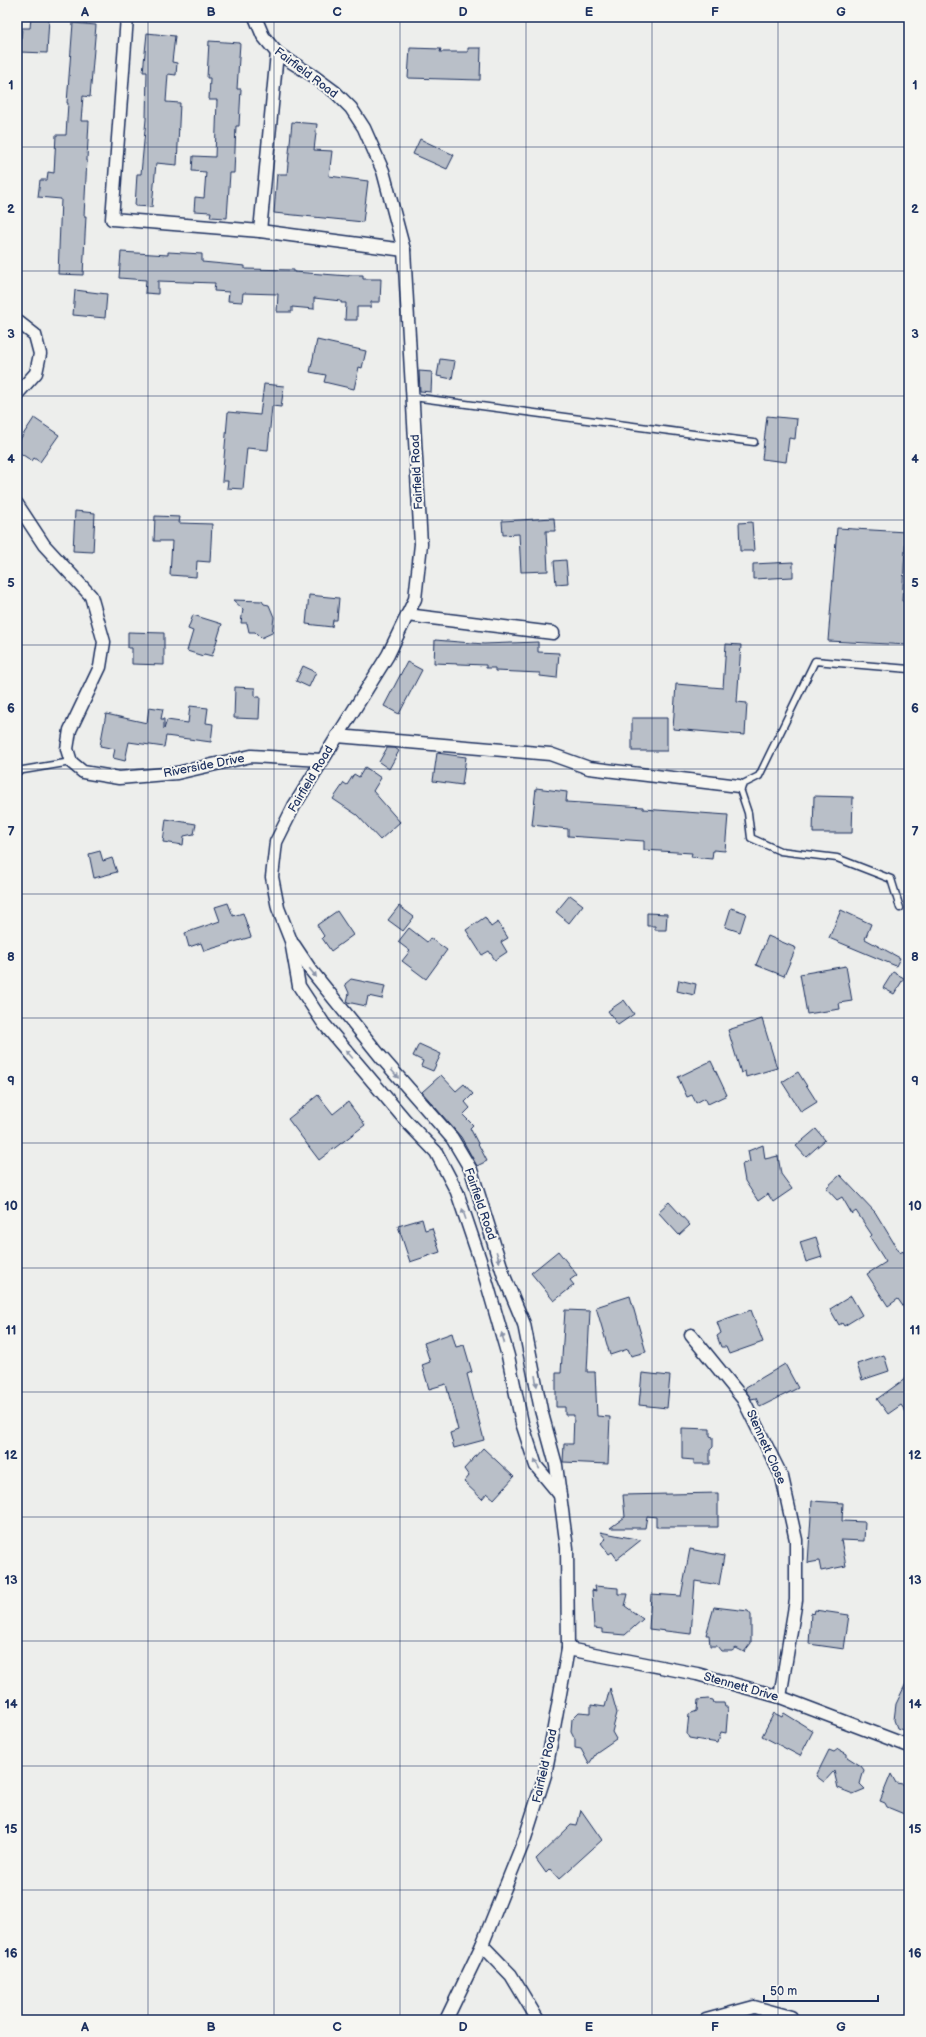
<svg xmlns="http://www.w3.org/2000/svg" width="926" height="2037" viewBox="0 0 926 2037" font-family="'Balsamiq Sans',sans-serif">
  <rect width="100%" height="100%" fill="#edeeec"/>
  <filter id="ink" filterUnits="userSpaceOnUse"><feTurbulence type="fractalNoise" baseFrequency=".025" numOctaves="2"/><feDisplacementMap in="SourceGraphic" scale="8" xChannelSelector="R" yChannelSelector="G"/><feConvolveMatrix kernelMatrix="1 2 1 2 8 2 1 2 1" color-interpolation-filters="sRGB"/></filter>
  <g filter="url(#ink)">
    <g fill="#b9bfc8" stroke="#1b2f5e">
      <path d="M31 17 49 18 47 53 20 52 22 28H30Z"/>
      <path d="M73 23 96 25 90 97 83 96 81 121H89L84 216H86L83 275 58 274 61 199 38 197 40 180H47L48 172 54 173 56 135H66L68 103H67Z"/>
      <path d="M147 33 175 36 172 62 177 63 176 75 168 74 166 102 180 103 177 165 156 163 152 207 135 206 137 174H141L146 119 147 72H143Z"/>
      <path d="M209 41 240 43 237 89H241L239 126H236L234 173H230L227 218 210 217 211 212 194 211 195 197 204 198 206 172 192 171 193 156 215 157 217 100H209L210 78H207Z"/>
      <path d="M410 48 441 49 440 52H468V48H481L480 80 408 78Z"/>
      <path d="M292 122 317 124 314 150 332 151 329 176 368 181 363 222 274 213 277 174H287Z"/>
      <path d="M420 139 454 155 447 169 413 154Z"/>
      <path d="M121 252 168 255V252L202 254V262L245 266V269L294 270V272L349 276V275H363V279H381L380 302H371V307H357V320H345L346 303H341V301L314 298V309L292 307V312H277L278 294 243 293 242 302 228 301 229 292 214 291 215 283 158 281V294L145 293 146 280 119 278Z"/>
      <path d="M75 290 107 294 105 318 73 315Z"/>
      <path d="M317 340 366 351 362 368 359 367 354 389 324 382 326 375 310 372Z"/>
      <path d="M440 359 455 361 452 379 437 376Z"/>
      <path d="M419 371 432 372 431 392 420 391Z"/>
      <path d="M264 384 284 386 281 407 272 406 268 450 247 448 243 489 227 488 228 481H222L228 412 260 415Z"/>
      <path d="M767 416 797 419 795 439 789 438 786 462 762 459Z"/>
      <path d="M34 418 59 435 40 462 34 458 32 461 17 451V444Z"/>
      <path d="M75 511 95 513 93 552 73 551Z"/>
      <path d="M155 516 180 517 179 523 212 524 210 562 197 561 196 577 170 575 172 541H154Z"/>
      <path d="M554 518 555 531H546L548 571 521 572 519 534 503 535 502 521Z"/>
      <path d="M752 522 754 551H740L739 523Z"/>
      <path d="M837 528 906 532 902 601H909V645L828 641Z"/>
      <path d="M566 560 568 583 556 584 554 561Z"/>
      <path d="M793 562V577L753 579V564Z"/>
      <path d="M309 595 339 598 337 620H333L332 627 306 624Z"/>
      <path d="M233 600 262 601 264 604 269 605 274 617 272 633 261 638 255 632H249L247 623H241L243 609Z"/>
      <path d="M193 615 222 624 212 656 204 654 203 656 187 651 193 631 188 629Z"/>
      <path d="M128 632 164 633V665L132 664V648H128Z"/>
      <path d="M435 640 484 644 538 642V652L559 653 557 678 540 676V673L495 671V668H486V665L434 663Z"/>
      <path d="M726 644 741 645 737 702 747 703 745 735 673 729 676 684 723 688Z"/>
      <path d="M407 662 422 670 399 714 384 706Z"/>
      <path d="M303 666 316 672 309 687 296 681Z"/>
      <path d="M235 687 255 688V697H260L259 719 234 718Z"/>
      <path d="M190 706 208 708 206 723 213 724 211 742 166 736 164 747 129 742 125 761 113 758 115 749 100 746 106 714 147 723 149 707 163 709 161 719H164V729L167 720 188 723Z"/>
      <rect x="632" y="718" width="35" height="33"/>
      <path d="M387 748H395L399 751 389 769 379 762Z"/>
      <path d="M437 753 466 757 462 785 433 781Z"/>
      <path d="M365 767 381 778 373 791 400 822 380 840 357 815 333 799 344 783 347 785 354 774 359 777Z"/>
      <path d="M536 788 567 792 566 802 643 807V809L728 815 725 851 713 850 712 859 691 857 692 853 644 850V841L568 836V829L532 825Z"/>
      <path d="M814 796 853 797 852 833H813Z"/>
      <path d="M166 819 196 824 194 834 184 836 183 845 163 842Z"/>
      <path d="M100 851 103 861 112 858 117 872 94 878 89 854Z"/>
      <path d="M570 895 583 905 569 923 556 912Z"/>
      <path d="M228 903 233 916 243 913 251 937 204 951 201 943 189 947 185 933 220 921 215 907Z"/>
      <path d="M399 906 414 917 403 931 388 920Z"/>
      <path d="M731 908 746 913 740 932 725 927Z"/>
      <path d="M841 910 871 924 865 939 900 958 896 966 829 938Z"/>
      <path d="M337 911 353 935 331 951 322 938 324 936 317 925Z"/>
      <path d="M647 913 667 914 666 930H655V926H647Z"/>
      <path d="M485 917 491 927 498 922 508 938 501 942 507 952 495 960 489 951 482 955 466 930Z"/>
      <path d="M409 928 427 942 430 938 447 950 426 979 402 961 410 951 398 942Z"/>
      <path d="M768 936 796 948 784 976 756 965Z"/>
      <path d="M846 966 852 1001 839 1003 840 1009 807 1014 800 974Z"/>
      <path d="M893 972 904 978 894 994 883 988Z"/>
      <path d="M351 979 385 986 382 999 368 996 366 1006 347 1002 349 993 345 984Z"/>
      <path d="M679 980 696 984 694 995 677 991Z"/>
      <path d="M624 1000 634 1014 618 1025 608 1011Z"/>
      <path d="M762 1019 777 1068 746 1077 745 1071 741 1073 728 1030Z"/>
      <path d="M419 1044 441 1054 433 1071 421 1066 423 1061 413 1056Z"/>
      <path d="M711 1061 727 1095 708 1104 705 1098 696 1103 692 1095 687 1097 678 1077Z"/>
      <path d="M798 1072 817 1102 801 1112 782 1082Z"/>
      <path d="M441 1075 456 1091 464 1084 473 1094 465 1102 470 1108 463 1115 473 1125 470 1128 487 1161 477 1166 461 1137 422 1092Z"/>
      <path d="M318 1095 333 1114 348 1102 365 1125 319 1160 288 1119Z"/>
      <path d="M816 1129 825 1140 806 1157 796 1146Z"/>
      <path d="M763 1145 765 1159 778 1156 781 1174 792 1189 773 1202 768 1194 758 1201 745 1181 742 1164 750 1162 748 1151Z"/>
      <path d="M840 1175 875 1212 900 1253 903 1251 909 1260V1315L898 1299 888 1306 867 1274 886 1262 870 1237 872 1235 856 1211 852 1214 842 1197 837 1200 826 1188Z"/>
      <path d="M669 1202 690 1225 679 1235 658 1212Z"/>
      <path d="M422 1219 425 1230 432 1228 440 1252 410 1262 398 1226Z"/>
      <path d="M816 1237 822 1257 806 1262 800 1242Z"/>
      <path d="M558 1251 577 1275 570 1280 574 1285 554 1301 531 1273Z"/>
      <path d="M630 1296 646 1352 631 1356 628 1349 610 1355 596 1307Z"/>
      <path d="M851 1296 862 1315 844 1326 842 1323 839 1325 830 1309Z"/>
      <path d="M565 1310 590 1311 587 1372H595L597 1416 610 1417 608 1464 563 1462 564 1444H573L574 1415H565V1407H556V1373H561Z"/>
      <path d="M751 1310 763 1342 729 1354 726 1347H721L717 1336 721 1333 717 1322Z"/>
      <path d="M452 1333 456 1347 464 1345 472 1372 467 1374 484 1440 454 1448 450 1433 458 1430 446 1384 429 1389 422 1365 430 1362 424 1343Z"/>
      <path d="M884 1355 889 1371 862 1380 857 1364Z"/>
      <path d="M785 1364 798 1388 760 1407 756 1398 751 1399 745 1390 746 1387Z"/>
      <path d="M642 1373 670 1376 667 1408 639 1405Z"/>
      <path d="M909 1376V1416L901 1405 888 1414 877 1399Z"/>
      <path d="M682 1428 710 1429V1436L713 1437V1447L710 1450V1464H694V1460L682 1459Z"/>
      <path d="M483 1448 514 1477 494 1499 487 1493 482 1499 464 1482 469 1476 464 1469Z"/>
      <path d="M718 1493V1527H656V1517L647 1516 645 1528H610L625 1517 623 1495Z"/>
      <path d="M812 1501 843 1503 842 1521 865 1522 864 1541 841 1540 846 1566 821 1571 819 1561 808 1563Z"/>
      <path d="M600 1532 641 1540 617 1559 612 1552 609 1554 601 1543 606 1539Z"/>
      <path d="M690 1549 724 1556 719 1585 695 1581 691 1634 649 1629 651 1594 681 1596Z"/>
      <path d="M595 1586 618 1588V1594H628L625 1606 643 1619 625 1635 602 1633V1629L594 1628 592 1590 596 1591Z"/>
      <path d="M714 1607 748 1611 751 1615V1643L744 1652 736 1648 732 1651H721L717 1646H710L709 1635H706Z"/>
      <path d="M815 1610 849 1615 844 1649 809 1644 811 1613 814 1614Z"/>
      <path d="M909 1677V1732L897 1728 894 1720 896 1704Z"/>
      <path d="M610 1688 617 1713 612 1732 616 1739 597 1752 589 1764 581 1749 575 1748V1739L571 1731 572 1719 579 1712 591 1713V1705L605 1707Z"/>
      <path d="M708 1699 713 1700 714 1703H724L725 1707H728L726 1733 721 1732 718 1743 689 1738 687 1734 689 1714 697 1711 698 1700Z"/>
      <path d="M774 1713 782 1717 784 1713 813 1731 800 1756 762 1736Z"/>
      <path d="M838 1749 847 1754V1757L861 1766 864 1770 860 1784 865 1789 853 1794 838 1788 834 1771 824 1782 816 1776 829 1750 834 1752Z"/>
      <path d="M891 1774 896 1783 909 1785V1816L887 1807 885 1803 880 1801Z"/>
      <path d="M581 1810 602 1840 559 1879 550 1869 546 1873 536 1859 571 1825 577 1826Z"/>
    </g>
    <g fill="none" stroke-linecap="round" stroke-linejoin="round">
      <g stroke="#1b2f5e" stroke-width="9">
        <g id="lane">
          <path d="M413 397 754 442"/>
          <path d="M17 771 71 762"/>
          <path d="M900 908 891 879 837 858 780 851 751 838 748 813 739 786 759 776 815 661 909 669"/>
        </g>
      </g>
      <g stroke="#1b2f5e" stroke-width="15">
        <g id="street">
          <path d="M127 17 112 219 260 231 404 250"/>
          <path d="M255 17 263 36 277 53 312 75 335 92 351 108 364 128 383 171 404 250 421 544 415 599 388 655 294 806 276 842 272 877 278 908 291 941 299 986 324 1024 406 1121 436 1152 457 1192 482 1266 508 1356 522 1423 536 1466 560 1495"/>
          <path d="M260 231 277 53"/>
          <path d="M17 321 35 335 40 354 36 373 17 394"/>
          <path d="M17 504 44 545 91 596 104 642 100 667 70 730 67 749 71 762 83 772 119 778 177 773 251 756 322 760"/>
          <path d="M407 615 553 633"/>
          <path d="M337 736 550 754 589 768 739 786"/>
          <path d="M294 945 310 969 381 1057 452 1138 471 1170 504 1276 524 1324 541 1410 556 1465 567 1548 568 1649 553 1733 545 1775 525 1838 482 1945 446 2020"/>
          <path d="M691 1335 743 1399 782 1477 796 1540V1600L780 1697"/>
          <path d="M568 1649 697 1674 780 1697 909 1746"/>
          <path d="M482 1945 511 1975 538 2020"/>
          <path d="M706 2020 754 2007 791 2017 792 2020"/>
        </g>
      </g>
      <use href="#lane" stroke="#f6f6f2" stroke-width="6"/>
      <use href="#street" stroke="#f6f6f2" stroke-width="12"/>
    </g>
    <defs><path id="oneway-solid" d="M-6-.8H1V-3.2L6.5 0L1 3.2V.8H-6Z"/></defs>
    <g fill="#8892a8">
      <use href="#oneway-solid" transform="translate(313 973) rotate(52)"/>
      <use href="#oneway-solid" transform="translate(349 1054) rotate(-130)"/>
      <use href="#oneway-solid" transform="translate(395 1074) rotate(49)"/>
      <use href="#oneway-solid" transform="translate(464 1214) rotate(-109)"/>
      <use href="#oneway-solid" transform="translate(498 1257) rotate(73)"/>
      <use href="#oneway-solid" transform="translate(503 1338) rotate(-106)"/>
      <use href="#oneway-solid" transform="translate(536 1381) rotate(80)"/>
      <use href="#oneway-solid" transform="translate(537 1464) rotate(-116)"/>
    </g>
  </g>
  <path fill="none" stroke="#1b2f5e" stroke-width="1" stroke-opacity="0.55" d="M148 17V2020M274 17V2020M400 17V2020M526 17V2020M652 17V2020M778 17V2020M17 147H909M17 271H909M17 396H909M17 520H909M17 645H909M17 769H909M17 894H909M17 1018H909M17 1143H909M17 1268H909M17 1392H909M17 1517H909M17 1641H909M17 1766H909M17 1890H909"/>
  <g text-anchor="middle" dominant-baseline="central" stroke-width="4" stroke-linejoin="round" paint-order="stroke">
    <g font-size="12" fill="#1b2f5e" stroke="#f6f6f2">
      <text transform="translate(306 73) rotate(37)">Fairfield Road</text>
      <text transform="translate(417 472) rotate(-93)">Fairfield Road</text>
      <text transform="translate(204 766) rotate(-11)">Riverside Drive</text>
      <text transform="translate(311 779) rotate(-59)">Fairfield Road</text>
      <text transform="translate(480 1204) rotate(71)">Fairfield Road</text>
      <text transform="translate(766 1447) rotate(66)">Stennett Close</text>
      <text transform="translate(741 1687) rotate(16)">Stennett Drive</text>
      <text transform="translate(545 1766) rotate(-77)">Fairfield Road</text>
    </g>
  </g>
  <rect width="926" height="2037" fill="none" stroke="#f6f6f2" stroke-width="44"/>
  <path d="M764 1995v6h114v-6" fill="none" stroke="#1b2f5e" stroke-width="2"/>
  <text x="770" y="1995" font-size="12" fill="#1b2f5e" stroke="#f6f6f2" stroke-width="3" paint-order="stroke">50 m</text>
  <rect x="22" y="22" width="882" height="1993" fill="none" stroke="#1b2f5e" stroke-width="1.5"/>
  <g font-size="13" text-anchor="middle" font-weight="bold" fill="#1b2f5e">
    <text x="85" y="16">A</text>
    <text x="211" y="16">B</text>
    <text x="337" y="16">C</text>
    <text x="463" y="16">D</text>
    <text x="589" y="16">E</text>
    <text x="715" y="16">F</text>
    <text x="841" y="16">G</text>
    <text x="11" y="89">1</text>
    <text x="915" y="89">1</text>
    <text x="11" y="213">2</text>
    <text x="915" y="213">2</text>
    <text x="11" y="338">3</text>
    <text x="915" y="338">3</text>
    <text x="11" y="463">4</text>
    <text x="915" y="463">4</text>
    <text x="11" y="587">5</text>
    <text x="915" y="587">5</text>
    <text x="11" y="712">6</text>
    <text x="915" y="712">6</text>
    <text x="11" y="836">7</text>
    <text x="915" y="836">7</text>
    <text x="11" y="961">8</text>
    <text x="915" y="961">8</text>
    <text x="11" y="1085">9</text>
    <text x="915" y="1085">9</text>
    <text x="11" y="1210">10</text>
    <text x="915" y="1210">10</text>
    <text x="11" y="1334">11</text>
    <text x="915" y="1334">11</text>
    <text x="11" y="1459">12</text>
    <text x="915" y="1459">12</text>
    <text x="11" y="1584">13</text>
    <text x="915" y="1584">13</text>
    <text x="11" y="1708">14</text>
    <text x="915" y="1708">14</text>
    <text x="11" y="1833">15</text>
    <text x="915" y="1833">15</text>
    <text x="11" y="1957">16</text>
    <text x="915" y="1957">16</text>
    <text x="85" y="2031">A</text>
    <text x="211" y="2031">B</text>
    <text x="337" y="2031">C</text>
    <text x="463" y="2031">D</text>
    <text x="589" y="2031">E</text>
    <text x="715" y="2031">F</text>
    <text x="841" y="2031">G</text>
  </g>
</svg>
